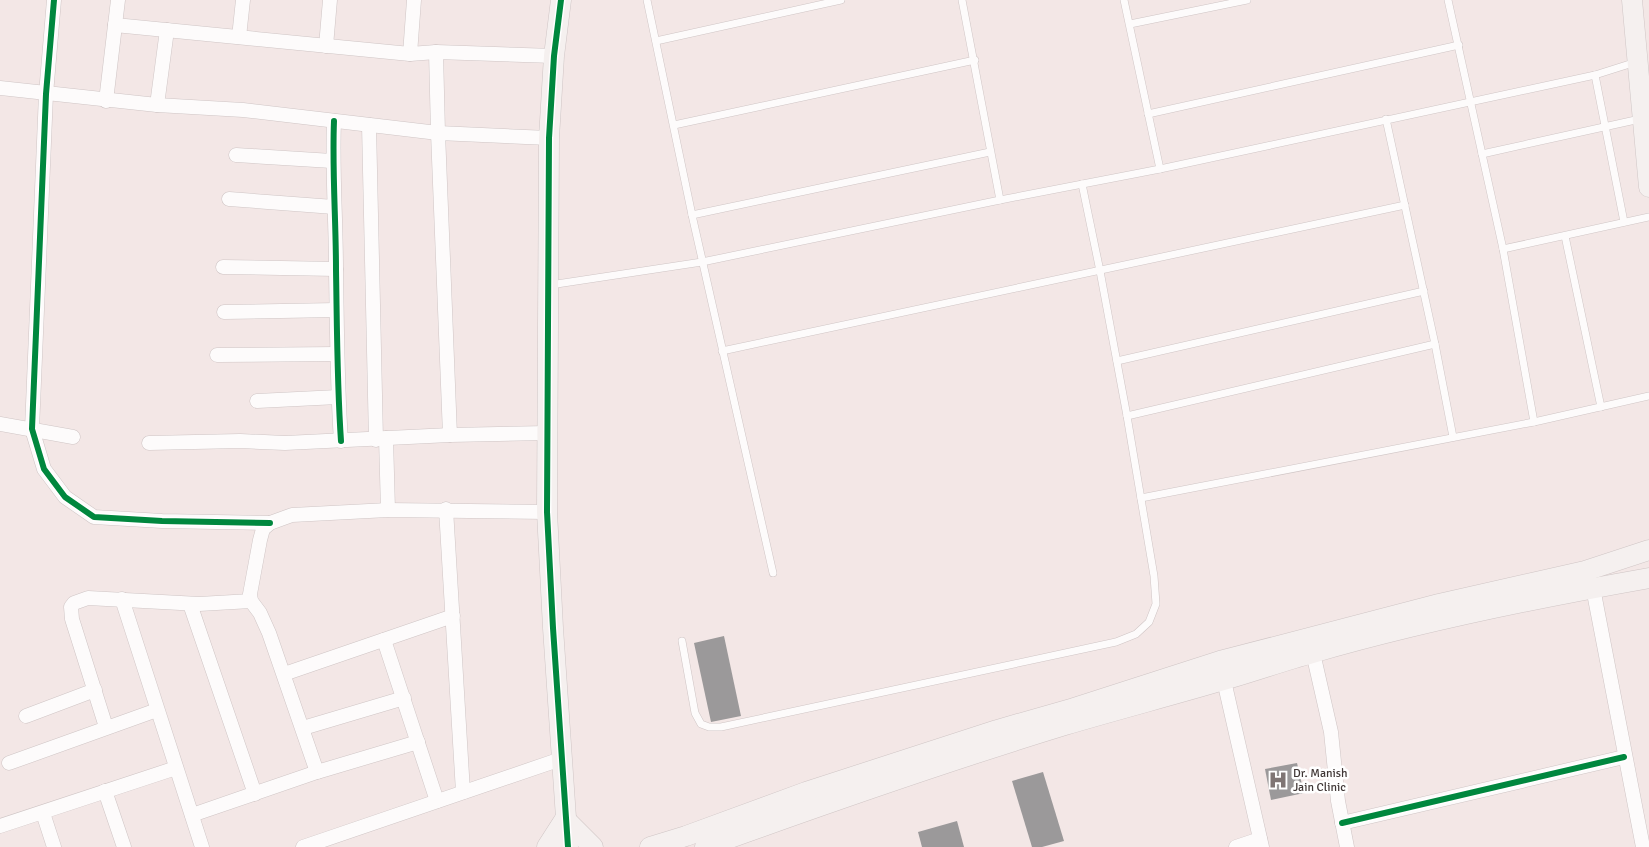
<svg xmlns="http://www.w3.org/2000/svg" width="1649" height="847" viewBox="0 0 1649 847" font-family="Signika,sans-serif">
  <rect width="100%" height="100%" fill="#f3e7e6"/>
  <g fill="#9b999a">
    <path d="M724 636 741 716 711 722 694 643Z"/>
    <path d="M1297 763 1304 793 1271 800 1265 769Z"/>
    <path d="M1043 772 1064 841 1042 847H1032L1012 781Z"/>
    <path d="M957 821 964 847H922L918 832Z"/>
  </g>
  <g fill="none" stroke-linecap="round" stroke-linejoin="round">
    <g stroke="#cfc5c5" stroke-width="8">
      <g id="lane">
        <path d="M647 0 692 215 773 573"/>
        <path d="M962 0 1000 200"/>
        <path d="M1124 0 1160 169"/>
        <path d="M1448 0 1503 249 1534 422"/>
        <path d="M1130 24 1247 0"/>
        <path d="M656 41 841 0"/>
        <path d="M1595 75 1624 222"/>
        <path d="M1148 114 1459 45"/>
        <path d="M1386 119 1435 344 1453 437"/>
        <path d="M674 125 975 60"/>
        <path d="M1482 154 1640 119"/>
        <path d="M692 215 990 152"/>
        <path d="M1565 236 1601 407"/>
        <path d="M1503 249 1649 217"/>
        <path d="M550 285 702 262 1000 200 1160 169 1595 75 1636 62"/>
        <path d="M722 351 1405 205"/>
        <path d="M1117 361 1424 291"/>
        <path d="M1127 416 1435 344"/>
        <path d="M1141 498 1534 422 1649 396"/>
        <path d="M682 641 695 713 701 724 709 727H721L1116 642 1136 634 1149 622 1156 604 1154 576 1127 416 1100 271 1082 184"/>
      </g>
    </g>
    <g stroke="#cfc5c5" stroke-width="15">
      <g id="street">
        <path d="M54 0 46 94 32 429 44 469 65 497 94 517 162 521 270 523"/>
        <path d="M115 25 410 54 436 52 554 56"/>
        <path d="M239 37 243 0"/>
        <path d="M326 46 330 0"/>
        <path d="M436 52 438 133 450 435"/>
        <path d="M410 54 414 0"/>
        <path d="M0 88 157 105 243 110 438 133 549 138"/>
        <path d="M106 101 118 0"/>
        <path d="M157 105 167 30"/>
        <path d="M334 121C332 171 336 220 336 270 337 327 337 384 341 441"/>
        <path d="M369 125 376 440"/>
        <path d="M236 155 332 161"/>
        <path d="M229 199 334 207"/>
        <path d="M223 267 336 269"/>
        <path d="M224 312 336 310"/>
        <path d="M217 355 337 354"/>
        <path d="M257 401 338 397"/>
        <path d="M0 424 73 437"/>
        <path d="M386 438 388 510"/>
        <path d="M149 443 240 441 285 443 450 435 547 433"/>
        <path d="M446 509 463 792"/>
        <path d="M1593 588 1643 847"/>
        <path d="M122 599 202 847"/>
        <path d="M190 604 255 794"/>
        <path d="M384 640 437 801"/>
        <path d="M1313 653 1331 732 1338 801 1347 847"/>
        <path d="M1222 672 1262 847"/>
        <path d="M284 674 453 616"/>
        <path d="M26 716 95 690"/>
        <path d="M106 727 72 619 71 607 74 603 88 598 199 604 251 601"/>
        <path d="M303 728 404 698"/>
        <path d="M9 763 157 710"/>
        <path d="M317 772 269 633 260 613 251 601 250 594 260 540 263 529 270 523 292 515 388 510 547 512"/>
        <path d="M105 791 124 847"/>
        <path d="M43 813 54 847"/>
        <path d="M192 815 317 772 418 742"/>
        <path d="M1342 823 1624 757"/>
        <path d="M0 826 176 768"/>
        <path d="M303 847 561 759"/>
        <path d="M1236 847 1260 839"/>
      </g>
    </g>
    <g stroke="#cfc5c5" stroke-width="21">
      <g id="secondary">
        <path d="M561 0 554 56 549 138 547 512 553 628 568 847"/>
        <path d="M1632 0 1649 187"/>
        <path d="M547 847 565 819 593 847"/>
        <path d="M650 847 686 836 806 792 997 730 1074 708 1220 661 1439 604 1585 571 1649 550"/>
        <path d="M705 847C824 804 944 762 1065 725 1119 709 1173 695 1227 679 1255 671 1283 661 1312 653 1422 621 1536 598 1649 578"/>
      </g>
    </g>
    <use href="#lane" stroke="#fdfbfb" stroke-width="7"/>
    <use href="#street" stroke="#fdfbfb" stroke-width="14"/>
    <use href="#secondary" stroke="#f5f0ef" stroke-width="20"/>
    <g stroke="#fff" stroke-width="9">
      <g id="cycleway">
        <path d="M54 0 46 94 32 429 44 469 65 497 94 517 162 521 270 523"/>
        <path d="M561 0 554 56 549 138 547 512 553 628 568 847"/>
        <path d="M334 121C332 171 336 220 336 270 337 327 337 384 341 441"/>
        <path d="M1342 823 1624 757"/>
      </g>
    </g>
    <use href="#cycleway" stroke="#00873e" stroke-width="6"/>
  </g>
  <defs>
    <g id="hospital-bare" transform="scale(1.5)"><path d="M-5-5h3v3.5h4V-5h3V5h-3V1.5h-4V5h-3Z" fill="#7f7574" stroke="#fff" stroke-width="2.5" paint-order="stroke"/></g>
  </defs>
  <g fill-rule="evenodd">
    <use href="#hospital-bare" x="1278" y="780"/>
  </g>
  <g text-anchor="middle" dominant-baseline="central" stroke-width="5" stroke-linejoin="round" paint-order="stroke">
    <g font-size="12" fill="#403736" stroke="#fff" text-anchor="start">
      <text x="1293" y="773">Dr. Manish<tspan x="1293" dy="14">Jain Clinic</tspan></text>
    </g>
  </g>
</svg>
